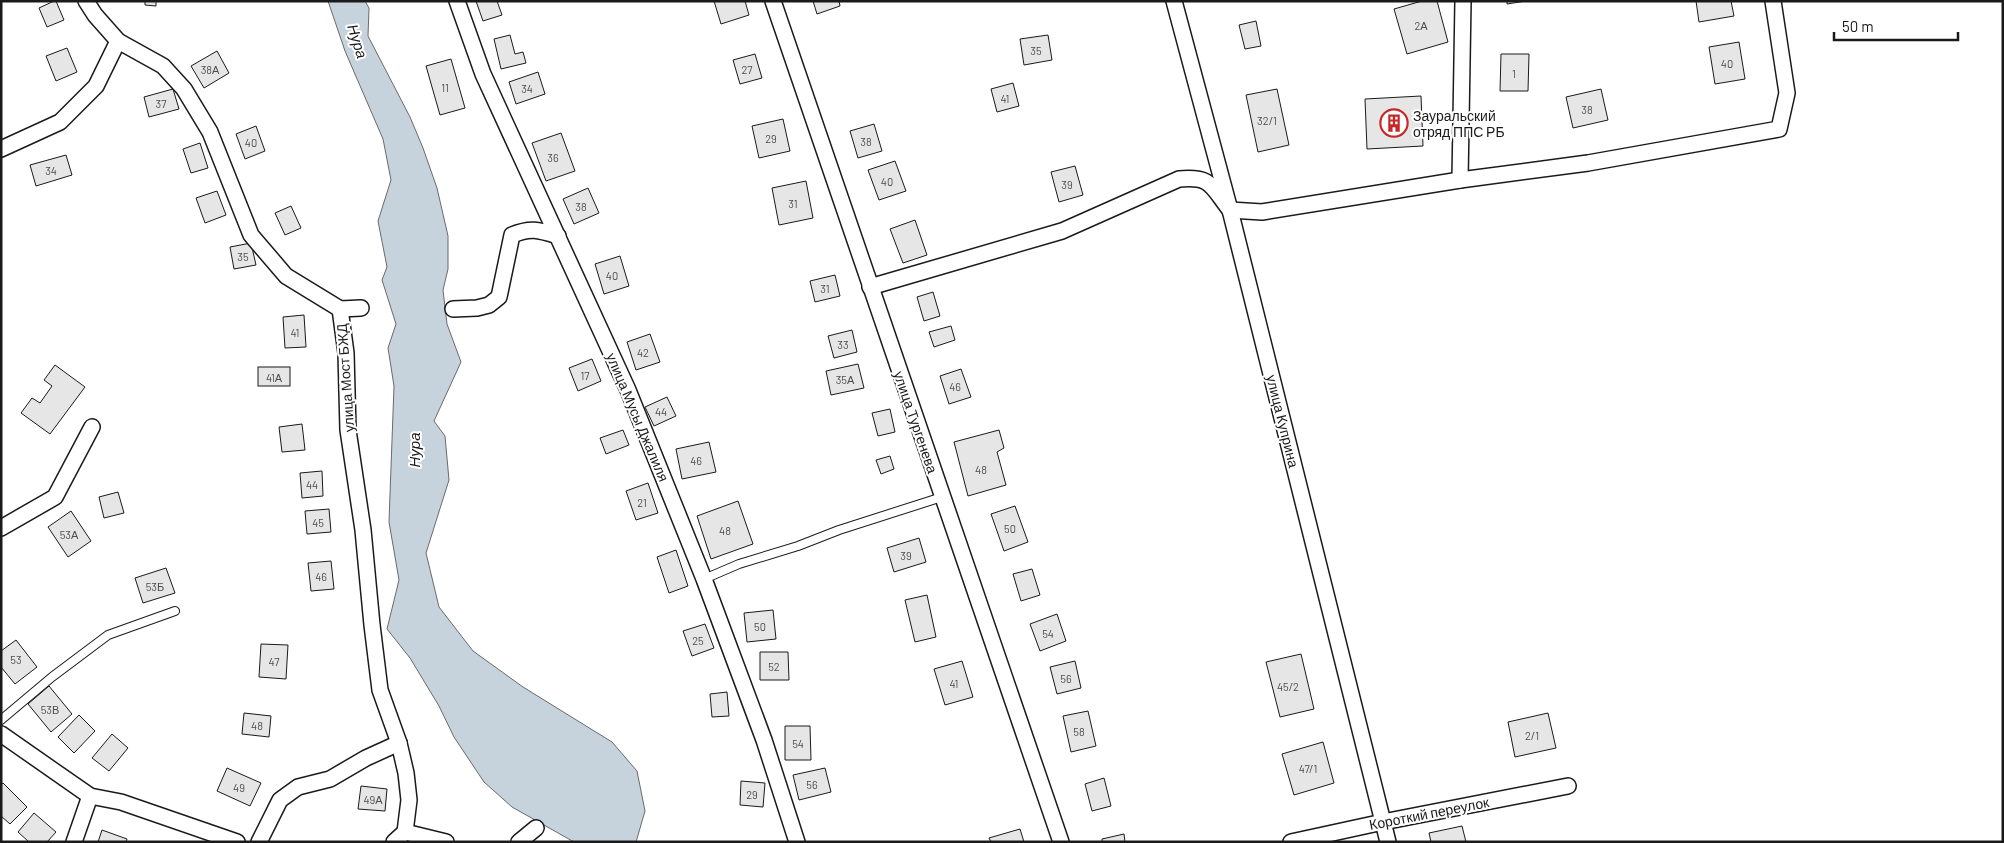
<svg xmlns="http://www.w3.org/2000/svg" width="2004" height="843" viewBox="0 0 2004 843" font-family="Barlow,sans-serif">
  <rect width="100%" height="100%" fill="#fff"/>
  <path fill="#c6d2dc" stroke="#6a6a6a" d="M328 1H365L369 8 368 36 410 117 423 148 437 188 448 236V269L443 290 447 324 461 362 434 421 445 436 449 480 426 553 439 607 473 651 523 687 612 742 637 771 645 811 636 842H574L512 807 484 782 454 737 439 706 410 658 387 629 399 580 389 522 394 386 388 348 396 324 382 280 387 267 378 221 391 180 383 139 345 51Z"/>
  <g fill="#e6e6e6" stroke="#1a1a1a">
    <path d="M54 1H56L64 20 47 27 39 8Z"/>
    <path d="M145 1H156V6L145 5Z"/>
    <path d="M476 1H497L502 15 483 21Z"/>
    <path d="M714 1H745L749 15 721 24Z"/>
    <path d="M813 1H839L840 6 817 14Z"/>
    <path d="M1422 1H1437L1448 42 1407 54 1394 9Z"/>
    <path d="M1507 1H1526L1507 4Z"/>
    <path d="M1696 1H1731L1734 16 1699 22Z"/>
    <path d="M1256 21 1261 46 1245 49 1239 25Z"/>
    <path d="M510 35 515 54 523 52 526 63 501 69 494 39Z"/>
    <path d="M1048 35 1052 60 1024 65 1020 39Z"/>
    <path d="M1739 42 1745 79 1715 84 1709 47Z"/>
    <path d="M67 48 77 72 56 81 46 56Z"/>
    <path d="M217 51 229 73 204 88 191 66Z"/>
    <path d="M755 54 762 78 740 84 733 60Z"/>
    <path d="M1501 54H1529L1528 91H1500Z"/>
    <path d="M451 59 465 108 440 115 426 66Z"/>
    <path d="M538 72 545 94 516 104 509 82Z"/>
    <path d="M1013 83 1019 106 997 112 991 89Z"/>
    <path d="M173 89 179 109 149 117 144 97Z"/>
    <path d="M1277 89 1289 145 1258 152 1246 95Z"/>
    <path d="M1601 89 1608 120 1573 128 1566 97Z"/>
    <path d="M1421 96 1423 146 1367 149 1365 99Z"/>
    <path d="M783 119 790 151 759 158 752 126Z"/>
    <path d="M874 124 882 151 858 158 850 131Z"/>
    <path d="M256 126 265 151 245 159 236 134Z"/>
    <path d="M561 133 575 171 546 181 532 143Z"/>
    <path d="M200 143 208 168 191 173 183 149Z"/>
    <path d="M66 155 72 175 36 186 30 165Z"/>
    <path d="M895 161 906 191 879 200 868 170Z"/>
    <path d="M1075 166 1083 195 1059 202 1051 172Z"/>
    <path d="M806 181 813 218 779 225 772 188Z"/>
    <path d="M588 188 599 213 574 224 563 199Z"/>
    <path d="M217 191 226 215 205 223 196 198Z"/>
    <path d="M291 206 301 228 285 235 275 213Z"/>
    <path d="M915 220 927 255 903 263 890 229Z"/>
    <path d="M251 243 256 265 234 269 230 247Z"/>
    <path d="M620 256 629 286 604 294 595 264Z"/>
    <path d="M835 275 840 296 815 302 810 281Z"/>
    <path d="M933 292 940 316 924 321 917 297Z"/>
    <path d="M304 315 306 347 285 348 283 317Z"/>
    <path d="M951 326 955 340 934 347 929 332Z"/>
    <path d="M852 330 857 352 834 358 828 336Z"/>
    <path d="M650 334 660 362 636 370 627 342Z"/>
    <path d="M592 359 601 381 578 391 569 368Z"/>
    <path d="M858 364 864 388 831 395 826 371Z"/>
    <path d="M55 365 85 387 50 434 21 413 32 398 40 403 52 386 44 380Z"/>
    <rect x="258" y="367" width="32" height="19"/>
    <path d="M961 369 971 397 949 404 940 376Z"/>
    <path d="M667 397 676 416 654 426 645 407Z"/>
    <path d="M890 409 895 432 878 436 872 413Z"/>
    <path d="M302 424 305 450 282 452 279 427Z"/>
    <path d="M623 430 629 445 606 454 600 438Z"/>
    <path d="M999 430 1004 448 997 452 1006 485 968 496 954 442Z"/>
    <path d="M709 442 716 472 682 479 676 449Z"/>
    <path d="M890 456 894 469 881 474 876 460Z"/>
    <path d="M322 471 323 496 302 498 300 473Z"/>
    <path d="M648 483 658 513 636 520 626 491Z"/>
    <path d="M118 492 124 513 104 518 99 497Z"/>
    <path d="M738 501 753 544 711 559 697 516Z"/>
    <path d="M1015 506 1028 542 1004 551 991 514Z"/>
    <path d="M329 509 331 532 307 534 305 511Z"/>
    <path d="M71 511 91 541 68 557 48 527Z"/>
    <path d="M919 538 926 562 894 572 887 548Z"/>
    <path d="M676 550 688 586 669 593 657 557Z"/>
    <path d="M331 561 334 589 311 591 308 563Z"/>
    <path d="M166 568 175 593 143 603 135 578Z"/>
    <path d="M1032 569 1040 595 1021 601 1013 574Z"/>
    <path d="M927 595 936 637 915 642 905 600Z"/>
    <path d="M773 610 776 639 747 642 744 613Z"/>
    <path d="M1057 614 1066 641 1040 651 1030 624Z"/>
    <path d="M705 624 714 648 692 656 683 631Z"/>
    <path d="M16 640 37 667 15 684 1 667V651Z"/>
    <path d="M261 644 288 645 286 679 259 677Z"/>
    <path d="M760 652H788L789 680H760Z"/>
    <path d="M1301 654 1314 709 1280 717 1266 662Z"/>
    <path d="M962 661 973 697 945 705 934 669Z"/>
    <path d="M1075 661 1081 688 1057 694 1050 667Z"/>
    <path d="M49 686 72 714 51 732 28 704Z"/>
    <path d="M727 692 729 716 712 717 710 694Z"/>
    <path d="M1088 711 1096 746 1071 752 1063 716Z"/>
    <path d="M244 713 271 716 269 737 242 734Z"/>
    <path d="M1548 713 1556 748 1515 757 1508 722Z"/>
    <path d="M79 715 95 731 74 753 58 737Z"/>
    <path d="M785 726H810L811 760H785Z"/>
    <path d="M112 734 128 748 109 771 92 758Z"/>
    <path d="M1323 742 1334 783 1294 795 1282 754Z"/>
    <path d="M227 768 261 783 250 806 217 791Z"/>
    <path d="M825 768 831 792 799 800 793 775Z"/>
    <path d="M1104 778 1111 806 1092 811 1085 784Z"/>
    <path d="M741 781 765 783 763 807 740 805Z"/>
    <path d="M3 783 27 807 10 824 1 816V785Z"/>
    <path d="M361 786 387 789 385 811 358 809Z"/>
    <path d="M34 813 56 832 47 842H29L18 832Z"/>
    <path d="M1462 826 1466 842H1431L1429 833Z"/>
    <path d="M1020 829 1024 842H991L989 838Z"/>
    <path d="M102 830 127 839 126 842H98Z"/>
    <path d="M1124 834 1125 842H1102V839Z"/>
  </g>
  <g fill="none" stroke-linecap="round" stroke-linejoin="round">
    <g stroke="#1a1a1a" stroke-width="10">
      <g id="lane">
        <path d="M704 579 739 564 798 546 839 530 942 497"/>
        <path d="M1 720 52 677 108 635 175 611"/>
      </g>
    </g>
    <g stroke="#1a1a1a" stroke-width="18">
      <g id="street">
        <path d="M86 1 95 15 118 41 163 66 184 89 210 132 251 235 286 276 340 309 346 353 348 430 363 530 372 625 380 690 399 743 406 773 409 800 405 832 394 842"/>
        <path d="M457 1 483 74 628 390 704 579 764 740 797 842"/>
        <path d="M773 1 1061 842"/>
        <path d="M1174 1 1230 210 1388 842"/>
        <path d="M1 149 60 122 96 86 118 41"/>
        <path d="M1460 180 1463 1"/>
        <path d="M870 287 1062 231 1179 179C1212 176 1211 186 1230 210L1262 212 1460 180 1588 163 1779 129 1787 93 1773 1"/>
        <path d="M340 309 361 308"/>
        <path d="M453 309 477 308 489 305 499 297 512 235C531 227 539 230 558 236"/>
        <path d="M1 528 55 497 92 427"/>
        <path d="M1 734 90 796 121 802 237 842"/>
        <path d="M405 832 446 842"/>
        <path d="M74 842 90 796"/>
        <path d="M259 842 280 800 298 787 330 779 366 758 399 743"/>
        <path d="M519 842 536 828"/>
        <path d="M1291 842 1383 822 1568 786"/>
      </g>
    </g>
    <use href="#lane" stroke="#fff" stroke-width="8"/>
    <use href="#street" stroke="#fff" stroke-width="15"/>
  </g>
  <defs>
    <g id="building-ring" transform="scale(1.4375)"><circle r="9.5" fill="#fff" stroke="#c62828" stroke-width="1.5"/><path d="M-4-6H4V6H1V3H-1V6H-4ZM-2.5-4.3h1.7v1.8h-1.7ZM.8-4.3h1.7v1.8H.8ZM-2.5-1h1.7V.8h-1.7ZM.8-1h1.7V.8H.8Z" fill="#c62828"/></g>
  </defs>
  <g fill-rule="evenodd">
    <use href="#building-ring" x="1394" y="123"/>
  </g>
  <g text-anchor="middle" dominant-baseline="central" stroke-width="4" stroke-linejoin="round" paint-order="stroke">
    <g font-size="11" fill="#4d4d4d">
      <text x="1421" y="25">2А</text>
      <text x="1036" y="50">35</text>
      <text x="1727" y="63">40</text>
      <text x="210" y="69">38А</text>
      <text x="747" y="69">27</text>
      <text x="1514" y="73">1</text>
      <text x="445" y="87">11</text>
      <text x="527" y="88">34</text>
      <text x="1005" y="98">41</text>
      <text x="161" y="103">37</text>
      <text x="1587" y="109">38</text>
      <text x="1267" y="120">32/1</text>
      <text x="771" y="138">29</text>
      <text x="866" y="141">38</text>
      <text x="251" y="142">40</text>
      <text x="553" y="157">36</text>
      <text x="51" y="170">34</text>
      <text x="887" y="181">40</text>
      <text x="1067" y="184">39</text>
      <text x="793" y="203">31</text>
      <text x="581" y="206">38</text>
      <text x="243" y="256">35</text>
      <text x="612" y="275">40</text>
      <text x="825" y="288">31</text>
      <text x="295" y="332">41</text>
      <text x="843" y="344">33</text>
      <text x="643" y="352">42</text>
      <text x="585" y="375">17</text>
      <text x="274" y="377">41А</text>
      <text x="845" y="379">35А</text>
      <text x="955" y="386">46</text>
      <text x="661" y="411">44</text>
      <text x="696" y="460">46</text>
      <text x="981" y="469">48</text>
      <text x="312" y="484">44</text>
      <text x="642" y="502">21</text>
      <text x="318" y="522">45</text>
      <text x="1010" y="528">50</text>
      <text x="725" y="530">48</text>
      <text x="69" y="534">53А</text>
      <text x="906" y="555">39</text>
      <text x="321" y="576">46</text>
      <text x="155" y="586">53Б</text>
      <text x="760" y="626">50</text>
      <text x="1048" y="633">54</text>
      <text x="698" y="640">25</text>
      <text x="16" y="659">53</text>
      <text x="274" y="661">47</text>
      <text x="774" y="666">52</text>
      <text x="1066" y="678">56</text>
      <text x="954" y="683">41</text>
      <text x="1288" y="686">45/2</text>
      <text x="50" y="709">53В</text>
      <text x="257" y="725">48</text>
      <text x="1079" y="731">58</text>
      <text x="1532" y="735">2/1</text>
      <text x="798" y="743">54</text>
      <text x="1308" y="768">47/1</text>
      <text x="812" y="784">56</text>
      <text x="239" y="787">49</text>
      <text x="752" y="794">29</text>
      <text x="373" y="799">49А</text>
    </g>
    <g font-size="14" fill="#1a1a1a" stroke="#fff" text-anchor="start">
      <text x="1413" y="115">Зауральский<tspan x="1413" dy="16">отряд ППС РБ</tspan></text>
    </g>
    <g font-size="14" fill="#1a1a1a" stroke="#fff">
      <text transform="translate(345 378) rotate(-94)">улица Мост БЖД</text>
      <text transform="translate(638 417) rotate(67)">улица Мусы Джалиля</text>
      <text transform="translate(1283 421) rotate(76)">улица Куприна</text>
      <text transform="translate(916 422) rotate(71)">улица Тургенева</text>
      <text transform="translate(1429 813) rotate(-11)">Короткий переулок</text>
    </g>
    <g font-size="15" font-style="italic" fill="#1a1a1a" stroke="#fff">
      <text transform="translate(358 41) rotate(72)">Нура</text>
      <text transform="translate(414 450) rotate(-90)">Нура</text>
    </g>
  </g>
  <rect width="2004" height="843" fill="none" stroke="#1a1a1a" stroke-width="5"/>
  <path d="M1834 32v8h124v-8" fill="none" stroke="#1a1a1a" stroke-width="2.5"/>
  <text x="1842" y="32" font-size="15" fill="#1a1a1a" stroke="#ffffff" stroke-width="4" paint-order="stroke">50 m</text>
</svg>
